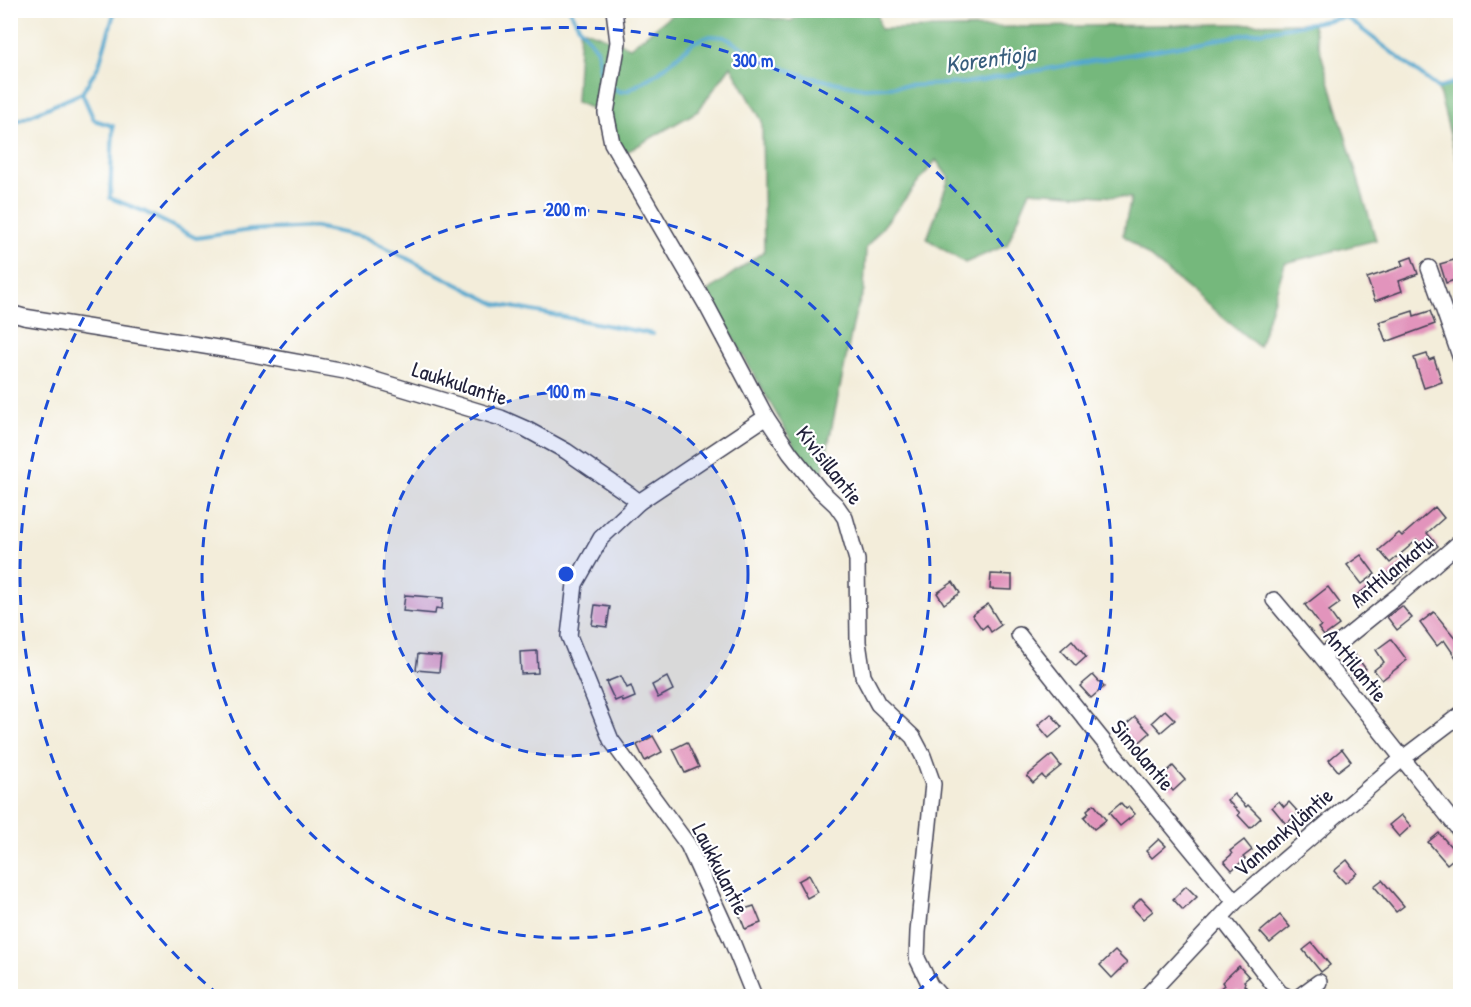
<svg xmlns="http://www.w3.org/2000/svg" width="1471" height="1007" viewBox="0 0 1471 1007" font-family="'Patrick Hand',sans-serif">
  <rect width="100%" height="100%" fill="#fff"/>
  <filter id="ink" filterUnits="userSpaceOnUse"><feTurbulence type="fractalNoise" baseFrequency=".0167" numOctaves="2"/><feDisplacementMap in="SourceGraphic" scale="12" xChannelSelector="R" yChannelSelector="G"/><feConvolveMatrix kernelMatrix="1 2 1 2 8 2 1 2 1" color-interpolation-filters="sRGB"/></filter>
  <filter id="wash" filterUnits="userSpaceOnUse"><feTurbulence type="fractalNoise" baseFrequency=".008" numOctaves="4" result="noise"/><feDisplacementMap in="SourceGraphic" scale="24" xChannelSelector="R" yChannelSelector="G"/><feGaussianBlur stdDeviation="1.35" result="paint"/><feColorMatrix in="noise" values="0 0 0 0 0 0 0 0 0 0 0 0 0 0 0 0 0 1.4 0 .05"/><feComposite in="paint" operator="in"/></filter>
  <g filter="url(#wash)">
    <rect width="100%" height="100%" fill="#f3edda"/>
    <g fill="#75b87c" stroke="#4c6d5c" stroke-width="1.5">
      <path d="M705 11H720L791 21 805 11H877L880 29 1312 23 1376 240 1285 263 1259 347 1123 235 1131 198 1030 191 1007 245 965 263 927 239 949 178 936 160 866 248 864 290 855 315 819 489 707 292 764 251 762 121 731 66 698 111 620 156 605 114 576 102 580 28 630 47 672 15Z"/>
      <path d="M1460 81V172L1438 88Z"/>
    </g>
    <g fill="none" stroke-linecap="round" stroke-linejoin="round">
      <g stroke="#53a7ce" stroke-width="4">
        <path d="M570 10 580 28 597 49 601 76 607 83"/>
        <path d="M615 89 620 92 629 90 659 72 694 42 710 36 724 37 770 63 808 77 864 88 965 83 1346 17 1438 88 1460 81"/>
        <path d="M82 93 94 120 113 126 110 198 143 211 196 238 251 230 315 227 367 238 496 304 653 334"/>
        <path d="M10 124 82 93 99 65 115 10"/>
      </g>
    </g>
    <g id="blocks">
      <g fill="#e294bc">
        <path d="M1412 257 1418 274 1399 281 1402 291 1375 301 1367 278 1403 266 1401 261Z"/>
        <path d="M1454 260 1460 278 1446 283 1440 264Z"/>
        <path d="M1413 311 1414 316 1430 311 1435 324 1386 342 1379 322Z"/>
        <path d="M1427 354 1429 360 1434 358 1442 382 1424 388 1414 358Z"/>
        <path d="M1435 507 1444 518 1427 533 1438 546 1430 553 1417 540 1390 563 1379 550 1399 533 1402 536Z"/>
        <path d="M1361 555 1375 574 1362 584 1347 565Z"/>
        <path d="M1401 563 1408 571 1394 583 1387 575Z"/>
        <path d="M991 574 1012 575V590L990 589Z"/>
        <path d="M953 582 960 593 944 604 937 593Z"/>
        <path d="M1328 587 1340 603 1329 611 1339 625 1324 636 1318 628 1321 626 1305 605Z"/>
        <path d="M1368 587 1374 596 1361 606 1354 597Z"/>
        <path d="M405 595 443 598 442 609 436 608 435 614 403 611Z"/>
        <path d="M988 604 1001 625 991 632 987 625 982 629 972 615Z"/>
        <path d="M595 605 610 607 607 627 592 625Z"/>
        <path d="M1402 606 1412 618 1397 630 1387 617Z"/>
        <path d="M1434 612 1461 645V665L1444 640 1437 646 1420 623Z"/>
        <path d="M1391 639 1407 660 1382 680 1374 670 1384 662 1376 650Z"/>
        <path d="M1072 640 1086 657 1076 666 1061 650Z"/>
        <path d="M537 651 538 673 521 674 520 652Z"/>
        <path d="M418 654 441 656 439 672 416 670Z"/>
        <path d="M1354 654 1366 669 1355 678 1343 663Z"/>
        <path d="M1093 675 1104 687 1091 698 1080 686Z"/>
        <path d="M621 676 627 688 631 686 635 697 623 702 622 698 615 701 606 682Z"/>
        <path d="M667 677 673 690 658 698 652 685Z"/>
        <path d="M1165 710 1175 720 1161 732 1152 722Z"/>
        <path d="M1051 714 1062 727 1049 738 1038 725Z"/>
        <path d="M1135 717 1150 733 1134 747 1120 730Z"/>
        <path d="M653 736 662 752 645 761 637 745Z"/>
        <path d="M687 742 699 767 685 773 673 749Z"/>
        <path d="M1342 749 1351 761 1338 771 1329 760Z"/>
        <path d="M1052 755 1061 766 1045 779 1042 775 1033 783 1027 776Z"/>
        <path d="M1173 766 1185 780 1173 791 1161 777Z"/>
        <path d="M1234 794 1246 807 1248 805 1261 818 1250 828 1238 815 1240 813 1227 800Z"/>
        <path d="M1279 801 1284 807 1289 802 1299 813 1286 824 1272 807Z"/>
        <path d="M1121 803 1126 809 1129 807 1135 814 1120 826 1109 813Z"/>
        <path d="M1094 804 1106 820 1094 829 1084 817 1089 813 1087 810Z"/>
        <path d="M1401 815 1411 826 1399 837 1389 825Z"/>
        <path d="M1439 833 1458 855 1447 864 1428 842Z"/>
        <path d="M1159 839 1166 846 1152 858 1146 851Z"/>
        <path d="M1244 840 1252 850 1243 857 1245 859 1232 870 1224 861 1232 854 1230 851Z"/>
        <path d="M1347 860 1357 873 1345 883 1334 871Z"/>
        <path d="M809 875 818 892 807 898 798 881Z"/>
        <path d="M1382 880 1404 906 1396 912 1374 886Z"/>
        <path d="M1186 886 1197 897 1183 910 1173 899Z"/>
        <path d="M1141 898 1153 911 1143 919 1132 907Z"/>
        <path d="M754 906 761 923 745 929 738 911Z"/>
        <path d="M1280 915 1290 927 1270 943 1260 932Z"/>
        <path d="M1312 943 1330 965 1321 972 1303 950Z"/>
        <path d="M1115 951 1127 963 1112 978 1100 965Z"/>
        <path d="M1239 966 1249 977 1244 981 1245 983 1244 985 1248 989 1241 995 1237 991 1231 996H1211L1224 985 1222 982Z"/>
      </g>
    </g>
  </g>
  <g filter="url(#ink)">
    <use href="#blocks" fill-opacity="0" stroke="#414053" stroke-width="1.5"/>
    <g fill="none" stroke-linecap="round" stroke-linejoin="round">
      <g stroke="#414053" stroke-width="18">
        <g id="minor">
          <path d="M614 10 618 42 606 113 612 143 707 306 766 417 790 453 819 489 836 505 845 518 857 560 858 642 863 676 878 704 913 737 923 756 933 784 918 932 917 958 930 985 940 996"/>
          <path d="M1429 268 1460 356"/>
          <path d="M10 313 24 317 236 351 345 371 501 418 526 429 566 451 630 495 639 502 601 538 575 584 569 636 611 740 688 845 731 939 754 996"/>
          <path d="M639 502 766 417"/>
          <path d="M1274 600 1322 657 1460 831"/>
          <path d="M1019 635C1089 725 1162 814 1235 902"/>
          <path d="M1322 657 1400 594 1460 542"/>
          <path d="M1221 917 1280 993 1286 996"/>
          <path d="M1147 996 1235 902 1402 759 1460 715"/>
          <path d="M1300 996 1319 982"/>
        </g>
      </g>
      <use href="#minor" stroke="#fff" stroke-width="15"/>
    </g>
  </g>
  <circle cx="566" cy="574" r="182" fill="#1d4ed8" fill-opacity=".12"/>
  <g fill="none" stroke="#1d4ed8" stroke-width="3" stroke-dasharray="10 8">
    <circle cx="566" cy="574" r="182"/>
    <circle cx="566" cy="574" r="364"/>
    <path d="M219 995A546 546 0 1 1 913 995"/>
  </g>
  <g text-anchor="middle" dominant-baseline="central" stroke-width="4.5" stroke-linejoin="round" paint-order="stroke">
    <g font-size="22" fill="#22223b" stroke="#fff">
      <text transform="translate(460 383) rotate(18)">Laukkulantie</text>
      <text transform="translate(830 465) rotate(52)">Kivisillantie</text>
      <text transform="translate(1391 571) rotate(-40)">Anttilankatu</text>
      <text transform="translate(1356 665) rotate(51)">Anttilantie</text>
      <text transform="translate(1143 755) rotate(50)">Simolantie</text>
      <text transform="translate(1283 832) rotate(-41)">Vanhankyläntie</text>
      <text transform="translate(721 869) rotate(63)">Laukkulantie</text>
    </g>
    <g font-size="24" font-style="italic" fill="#385e7d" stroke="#fff">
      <text transform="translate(990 58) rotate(-8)">Korentioja</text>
    </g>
  </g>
  <circle cx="566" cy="574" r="9" fill="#1d4ed8" stroke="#fff" stroke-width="3"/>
  <g font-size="18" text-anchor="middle" font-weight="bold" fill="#1d4ed8" stroke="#fff" stroke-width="4.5" stroke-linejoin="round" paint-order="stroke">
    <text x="753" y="67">300 m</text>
    <text x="566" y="216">200 m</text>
    <text x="566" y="398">100 m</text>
  </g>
  <rect width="1471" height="1007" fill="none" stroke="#fff" stroke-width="36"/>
</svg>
